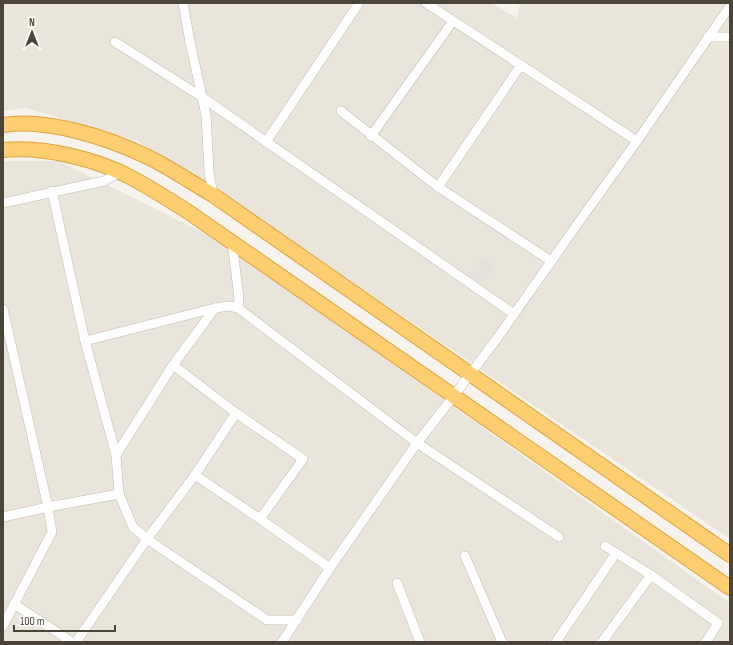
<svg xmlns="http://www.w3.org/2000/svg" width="733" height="645" viewBox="0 0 733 645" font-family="'Sofia Sans Condensed',sans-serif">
  <rect width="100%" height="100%" fill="#f6f3ec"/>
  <g fill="#e9e5da">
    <path d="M3 3H491L517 18 520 3H730V539L238 204 137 141 26 108 3 111Z"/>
    <path d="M3 161H59L218 240 730 603V642H3Z"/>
  </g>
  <path fill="#e5e2dd" d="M482 257 496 267 478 288 465 279Z"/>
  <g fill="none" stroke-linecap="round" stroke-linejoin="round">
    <g stroke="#c1bbae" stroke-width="10">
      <g id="minor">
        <path d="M183 3 190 42 206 115 209 172 213 195"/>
        <path d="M426 3 637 141"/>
        <path d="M708 37H730"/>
        <path d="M115 42 202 97 514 314"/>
        <path d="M341 111 438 187 551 261"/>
        <path d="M371 136 453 21"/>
        <path d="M266 142 359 3"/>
        <path d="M438 187 521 65"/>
        <path d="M52 191 85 341 116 455"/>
        <path d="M3 203 104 181 121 172"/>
        <path d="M232 242 239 298 238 308"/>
        <path d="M215 308 173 365 116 455 119 494 133 527 147 539 267 620H297"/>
        <path d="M3 309 48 507 52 532 3 626"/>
        <path d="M85 341 215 308 229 306 238 308 417 443 559 537"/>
        <path d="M173 365 236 413 303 459 260 519 195 475"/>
        <path d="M3 517 48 507 119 494"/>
        <path d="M260 519 330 568"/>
        <path d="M605 546 651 575 718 623 706 642"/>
        <path d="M465 556 502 642"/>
        <path d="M397 583 420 642"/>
        <path d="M14 604 72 642"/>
        <path d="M76 642 147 539 195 475 236 413"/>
        <path d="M282 642 330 568 417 443 453 397 498 337 581 219 637 141 730 6"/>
        <path d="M556 642 616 553"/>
        <path d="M602 642 651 575"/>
      </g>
    </g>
    <g stroke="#dda33e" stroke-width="16">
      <g id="highway">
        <path d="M3 125C48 118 109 138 150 158 172 169 192 183 213 195L730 555"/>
        <path d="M3 150C43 146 97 159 132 178 151 188 169 200 187 211L730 588"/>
      </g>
    </g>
    <use href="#minor" stroke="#fff" stroke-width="9"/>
    <use href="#highway" stroke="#fcce70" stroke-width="14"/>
  </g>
  <rect width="733" height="645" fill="none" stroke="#4a4439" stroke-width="8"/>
  <g transform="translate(32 32)" stroke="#ffffff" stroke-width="3" paint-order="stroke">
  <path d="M0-3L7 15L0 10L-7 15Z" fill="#4a4439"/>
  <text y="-6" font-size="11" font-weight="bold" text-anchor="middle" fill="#4a4439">N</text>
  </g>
  <path d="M14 625v6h101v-6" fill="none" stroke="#4a4439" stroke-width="2"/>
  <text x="20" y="625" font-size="12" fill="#4a4439" stroke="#ffffff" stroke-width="3" paint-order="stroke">100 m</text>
</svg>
